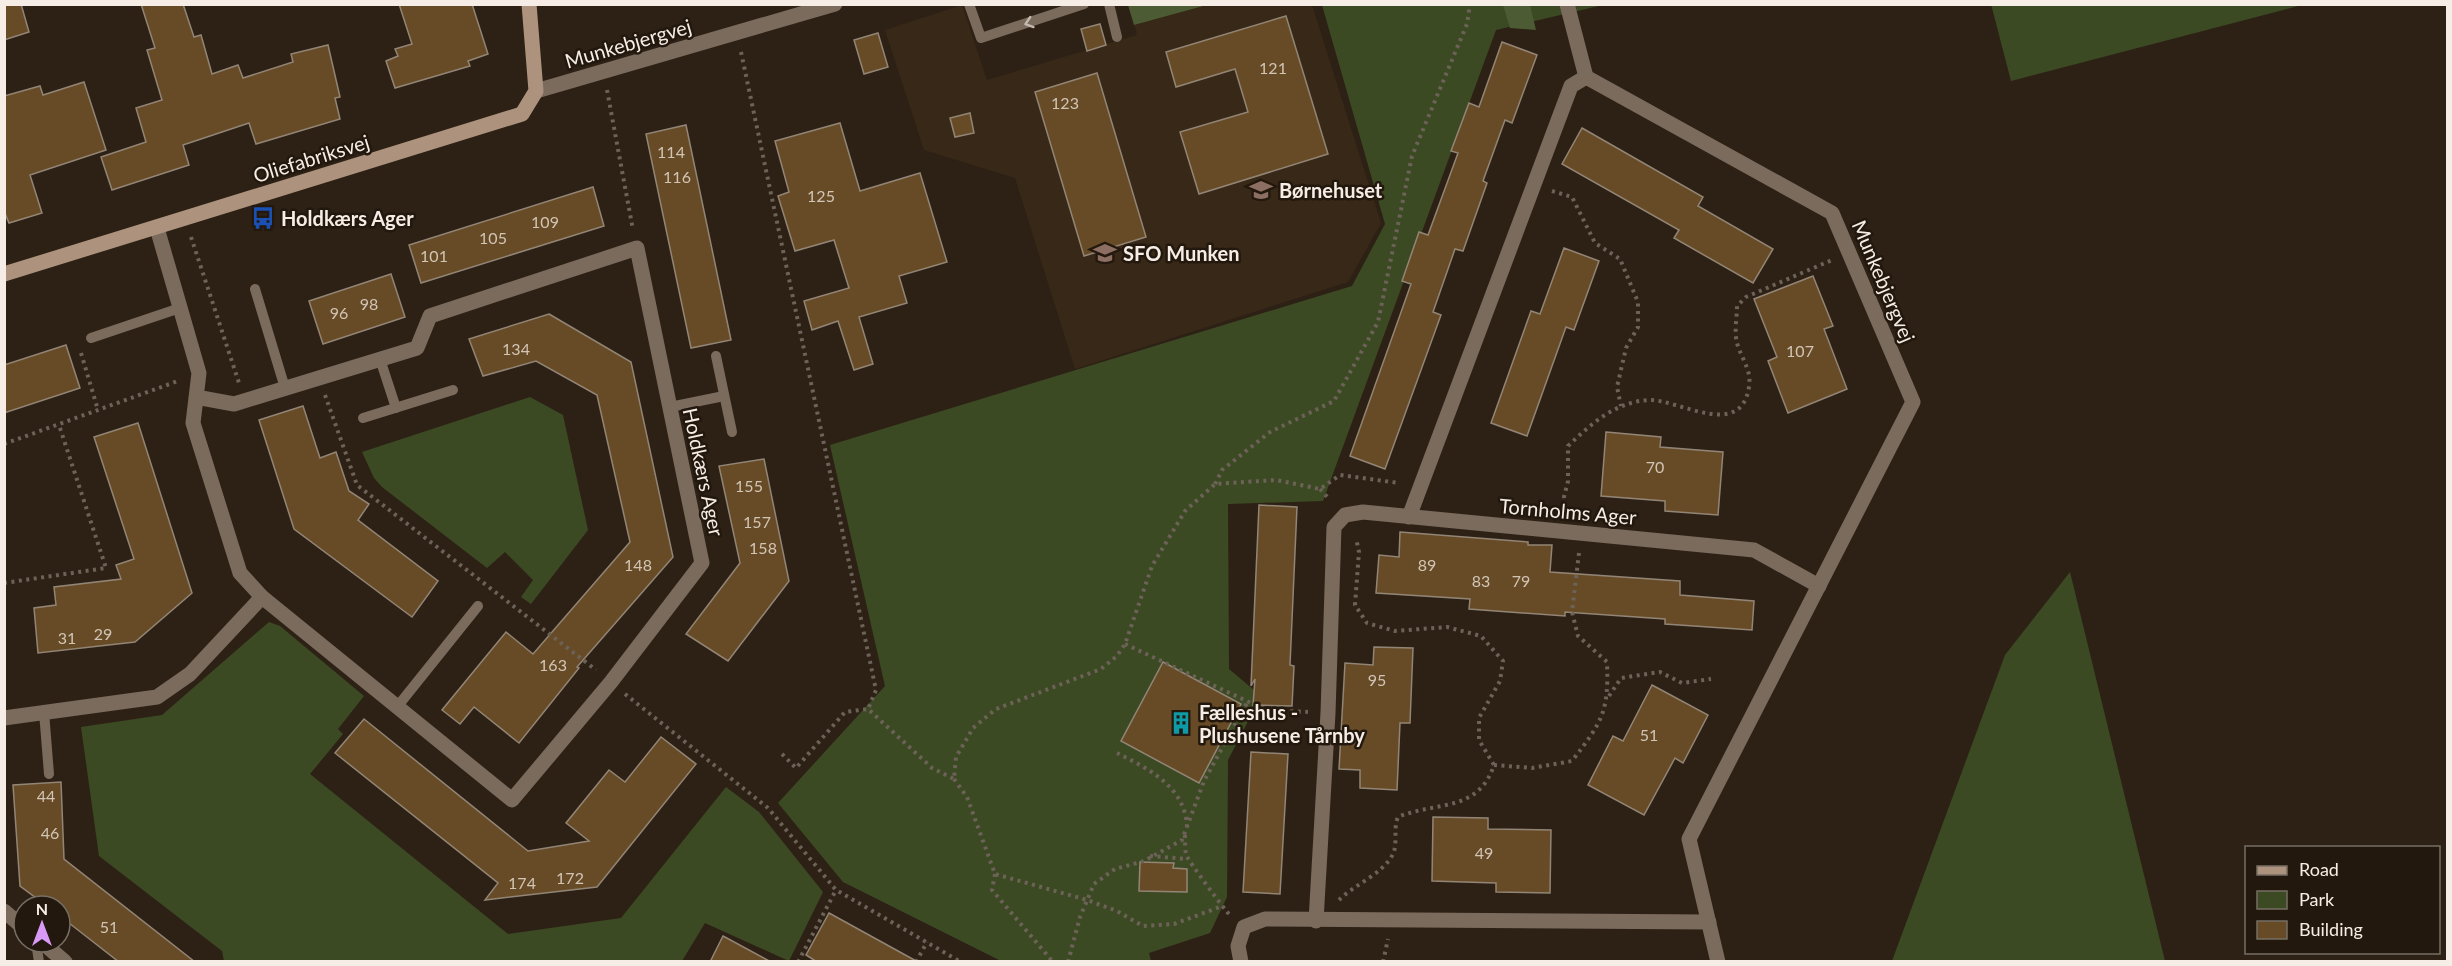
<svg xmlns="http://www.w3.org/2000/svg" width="2452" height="966" viewBox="0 0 2452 966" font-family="Lato,sans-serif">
  <rect width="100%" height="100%" fill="#2d2116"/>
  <path fill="#382817" d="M962 5 987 80 1137 35 1134 25 1207 5H1312L1381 223 1348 282 1075 369 1015 178 924 150 885 30Z"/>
  <g fill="#3c4a24">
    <path d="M1991 4H2302V5L2011 81Z"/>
    <path d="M1322 5H1603L1496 30 1323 501 1228 504 1229 669 1261 696 1228 760 1227 897 1210 933 1149 953 1151 961H1001L843 882 778 803 885 686 830 445 1352 286 1385 224Z"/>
    <path d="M530 397 563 415 588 530 531 604 521 597 533 580 505 552 487 568 382 487 374 478 362 452Z"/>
    <path d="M2070 572 2165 961H1892L2005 655Z"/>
    <path d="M269 622 280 626 364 696 338 729 343 734 310 774 508 934 621 918 726 787 759 812 823 892 789 961 705 923 682 961H224L222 951 99 856 81 727 162 715Z"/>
  </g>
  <g fill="#4c5b33">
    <path d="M1128 5V4L1207 5 1134 25Z"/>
    <path d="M1503 5H1530L1536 30 1510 28Z"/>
  </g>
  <g fill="#674b26" stroke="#928576" stroke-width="1.5">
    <path d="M4 4H21L29 32 4 40Z"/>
    <path d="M141 4H183L194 37 201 35 212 74 238 65 243 78 293 62 291 54 328 45 340 97 335 98 340 119 256 144 249 123 183 145 189 165 112 190 101 157 146 142 136 108 162 100 147 50 155 48Z"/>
    <path d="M399 4H472L488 54 468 61 470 66 395 88 386 61 398 56 395 49 412 44Z"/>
    <path d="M1286 16 1328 154 1199 194 1180 132 1248 112 1235 69 1176 87 1166 52Z"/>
    <path d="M1100 24 1106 45 1087 51 1081 29Z"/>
    <path d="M878 33 888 67 864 74 854 40Z"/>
    <path d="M1502 42 1537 55 1512 123 1505 120 1483 181 1487 183 1463 251 1455 249 1433 312 1441 315 1385 469 1350 456 1411 284 1402 281 1419 232 1428 235 1458 153 1451 151 1469 103 1479 107Z"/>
    <path d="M1097 73 1146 237 1084 256 1035 92Z"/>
    <path d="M84 82 106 150 30 175 42 213 9 223 4 211V96L40 86 43 95Z"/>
    <path d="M970 113 974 133 955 137 950 118Z"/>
    <path d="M840 123 860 191 920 173 947 262 899 276 907 303 859 317 873 364 854 370 838 321 812 330 804 301 849 288 834 240 795 251 778 196 789 192 775 141Z"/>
    <path d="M686 125 731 340 691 348 646 134Z"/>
    <path d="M1582 128 1703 197 1698 206 1773 249 1753 283 1674 238 1679 230 1562 164Z"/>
    <path d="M593 187 604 226 421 283 409 245Z"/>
    <path d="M1564 248 1599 261 1574 330 1566 327 1527 436 1491 423 1531 311 1540 314Z"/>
    <path d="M391 274 405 317 323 344 309 301Z"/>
    <path d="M1813 276 1833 326 1824 329 1847 389 1788 413 1768 361 1777 357 1754 299Z"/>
    <path d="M549 314 631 362 673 557 577 667 579 668 519 743 474 707 460 724 442 710 506 632 533 654 630 542 597 395 536 361 483 376 469 339Z"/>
    <path d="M66 345 80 388 4 413V365Z"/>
    <path d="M303 406 320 458 336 452 349 491 369 504 358 520 438 581 412 617 294 529 259 420Z"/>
    <path d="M138 423 192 593 135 642 38 653 34 608 56 605 54 587 121 579 116 565 134 559 94 437Z"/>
    <path d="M1606 432 1661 437 1660 447 1723 452 1718 515 1665 511V501L1601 496Z"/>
    <path d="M764 459 789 581 728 661 686 634 740 563 719 466Z"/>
    <path d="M1259 505 1297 507 1290 665 1294 666 1292 706 1253 705 1255 679 1251 686Z"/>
    <path d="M1400 532 1528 542V545H1552L1550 572 1680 581V595L1754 601 1752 630 1665 624V619L1565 612V616L1469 609 1470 599 1376 593 1379 555 1399 557Z"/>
    <path d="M1374 647 1413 648 1410 723H1400L1397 790 1360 788V770L1339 769 1345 663 1373 665Z"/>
    <path d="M1163 662 1241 704 1199 783 1121 741Z"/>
    <path d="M1652 685 1708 715 1683 763 1675 758 1644 815 1588 785 1613 736 1623 741Z"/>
    <path d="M364 719 528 851 589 841 566 823 609 770 625 782 661 737 696 764 597 887 485 900 498 883 335 753Z"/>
    <path d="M1251 752 1288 754 1280 894 1243 892Z"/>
    <path d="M61 782 64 859 195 962H119L60 916V906H47L20 886 13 785Z"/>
    <path d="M1433 817 1488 818V829L1551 830 1550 893 1496 892V883L1432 881Z"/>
    <path d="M1140 862 1174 863 1173 868 1187 869V892L1139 891Z"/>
    <path d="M829 913 918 962H817L806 955Z"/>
    <path d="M723 936 771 962H710Z"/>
  </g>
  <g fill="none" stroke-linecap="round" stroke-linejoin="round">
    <g stroke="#6d6258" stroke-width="4" stroke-dasharray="3 4.5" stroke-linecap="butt">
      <path d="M741 52 876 690 868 709"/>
      <path d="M607 90 633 230"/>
      <path d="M1552 191 1572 197 1595 243 1620 259 1638 302V327L1626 348 1617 387 1621 406"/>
      <path d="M191 237 239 383"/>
      <path d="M81 353 98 410"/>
      <path d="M325 395 357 485 596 670"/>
      <path d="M4 444 178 381"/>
      <path d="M1215 484 1222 470 1270 432 1334 401 1378 322 1412 156 1467 24 1470 4"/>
      <path d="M1320 489 1330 500"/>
      <path d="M1565 513 1564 497 1568 481V446C1591 424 1616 401 1650 400 1679 400 1741 440 1749 387 1752 370 1741 358 1737 343 1734 332 1737 317 1737 306L1746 297 1832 260"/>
      <path d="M4 583 106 568 59 425"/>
      <path d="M1125 644 1266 710 1308 712"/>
      <path d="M625 694 768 808 836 890 959 961"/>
      <path d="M1609 696 1621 678 1660 672 1682 683 1711 679"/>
      <path d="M1117 753C1149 769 1186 787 1187 828"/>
      <path d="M782 754 796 768 845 712 868 709 932 768 954 779 956 757 973 728 996 709 1101 669 1117 656 1125 644 1152 566 1185 511 1215 484 1276 480 1320 489 1340 475 1399 483"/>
      <path d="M1494 765 1532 768 1572 761C1602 722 1609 712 1607 662L1578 636 1572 612 1579 553"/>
      <path d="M954 779 967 797 995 874 1087 900 1117 911 1143 926 1174 924 1220 907"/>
      <path d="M1185 835C1185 842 1185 849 1186 855 1188 860 1225 911 1230 915"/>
      <path d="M1150 856 1187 859"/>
      <path d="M995 874 992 890 1053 962"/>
      <path d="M1339 900C1355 884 1383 874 1393 854 1398 843 1393 828 1398 817 1436 801 1478 813 1494 765L1479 740V718L1500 681 1503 661 1481 636 1447 627 1395 631 1367 623 1355 605 1359 552 1356 538"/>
      <path d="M798 962 836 890"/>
      <path d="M916 962 927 942"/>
      <path d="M1068 962 1080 917 1094 884 1115 869 1144 861 1182 840 1204 781 1248 701"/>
      <path d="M1383 962 1388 939"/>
    </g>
    <g stroke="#7b6b5d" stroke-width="10">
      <path d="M969 4 981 38 1084 4"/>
      <path d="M1109 4 1117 37"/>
      <path d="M255 289 285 388"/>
      <path d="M91 338 180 308"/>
      <path d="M716 356 732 432"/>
      <path d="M380 359 396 408"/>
      <path d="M670 407 724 396"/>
      <path d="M363 418 453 390"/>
      <path d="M397 707 478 606"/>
      <path d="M44 712 49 774"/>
      <path d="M36 942 39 962"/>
    </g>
    <g stroke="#7b6b5d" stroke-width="15">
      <path d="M1567 4 1586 77 1832 213 1913 402 1689 839 1718 962"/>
      <path d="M536 91 835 4"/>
      <path d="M157 228 199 373 193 423 240 573 262 597 512 800 611 682 702 563 637 248 430 316 417 348 234 404 196 397"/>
      <path d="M1409 517 1571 86 1586 77"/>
      <path d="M4 718 157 697 190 674 262 597"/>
      <path d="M4 911 24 928"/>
      <path d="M1316 921 1328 713 1334 527 1345 515 1363 512 1754 550 1819 586"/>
      <path d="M42 942 65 962"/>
      <path d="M1241 962 1238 946 1244 927 1265 919 1709 922"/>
    </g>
    <path stroke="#ad937d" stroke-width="15" d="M4 274 522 114 536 91 529 4"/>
  </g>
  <defs><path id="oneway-chevron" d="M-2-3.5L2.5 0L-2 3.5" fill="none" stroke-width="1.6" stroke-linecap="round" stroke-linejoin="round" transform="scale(1.5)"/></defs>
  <use stroke="#c5baaf" href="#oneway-chevron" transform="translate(1029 23) rotate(162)"/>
  <defs>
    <g id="school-bare" transform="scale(1.8)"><path d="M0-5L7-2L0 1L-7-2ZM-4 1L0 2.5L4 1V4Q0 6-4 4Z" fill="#8d6e63" stroke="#23180d" stroke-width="2.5" paint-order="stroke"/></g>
    <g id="bus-bare" transform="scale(1.8)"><path d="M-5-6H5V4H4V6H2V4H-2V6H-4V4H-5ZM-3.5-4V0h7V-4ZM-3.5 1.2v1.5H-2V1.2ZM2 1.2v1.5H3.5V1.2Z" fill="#1a4fb4" stroke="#23180d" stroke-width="2.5" paint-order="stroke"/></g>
    <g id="building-bare" transform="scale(1.8)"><path d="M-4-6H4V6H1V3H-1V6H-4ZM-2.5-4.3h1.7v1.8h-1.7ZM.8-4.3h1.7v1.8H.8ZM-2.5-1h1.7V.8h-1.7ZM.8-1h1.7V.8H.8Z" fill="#0f9aa8" stroke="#23180d" stroke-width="2.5" paint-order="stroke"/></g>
  </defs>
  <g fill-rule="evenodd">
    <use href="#school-bare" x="1261" y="190"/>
    <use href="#bus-bare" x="263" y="218"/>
    <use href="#school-bare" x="1105" y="253"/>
    <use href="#building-bare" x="1181" y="723"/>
  </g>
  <g text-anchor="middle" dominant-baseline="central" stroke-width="5" stroke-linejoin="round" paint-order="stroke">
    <g font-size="16" fill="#d2c5b6">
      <text x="1273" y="67">121</text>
      <text x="1065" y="102">123</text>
      <text x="671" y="151">114</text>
      <text x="677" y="176">116</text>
      <text x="821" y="195">125</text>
      <text x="545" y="221">109</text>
      <text x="493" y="237">105</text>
      <text x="434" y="255">101</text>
      <text x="369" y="303">98</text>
      <text x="339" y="312">96</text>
      <text x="516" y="348">134</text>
      <text x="1800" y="350">107</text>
      <text x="1655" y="466">70</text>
      <text x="749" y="485">155</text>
      <text x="757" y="521">157</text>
      <text x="763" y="547">158</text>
      <text x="638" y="564">148</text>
      <text x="1427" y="564">89</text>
      <text x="1481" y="580">83</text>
      <text x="1521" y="580">79</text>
      <text x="103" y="633">29</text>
      <text x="67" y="637">31</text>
      <text x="553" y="664">163</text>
      <text x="1377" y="679">95</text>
      <text x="1649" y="734">51</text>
      <text x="46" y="795">44</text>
      <text x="50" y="832">46</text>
      <text x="1484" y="852">49</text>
      <text x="570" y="877">172</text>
      <text x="522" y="882">174</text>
      <text x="109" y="926">51</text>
    </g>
    <g font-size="20" fill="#f6eee6" stroke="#23180d">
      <text transform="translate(628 43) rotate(-16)">Munkebjergvej</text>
      <text transform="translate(311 158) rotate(-17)">Oliefabriksvej</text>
      <text transform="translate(1884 281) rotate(67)">Munkebjergvej</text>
      <text transform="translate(704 472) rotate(78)">Holdkærs Ager</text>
      <text transform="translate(1568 511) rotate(5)">Tornholms Ager</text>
    </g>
    <g font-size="20" font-weight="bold" fill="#f6eee6" stroke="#23180d" text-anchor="start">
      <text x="1279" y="190">Børnehuset</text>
      <text x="281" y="218">Holdkærs Ager</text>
      <text x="1123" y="253">SFO Munken</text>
      <text x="1199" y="712">Fælleshus -<tspan x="1199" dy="23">Plushusene Tårnby</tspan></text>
    </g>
  </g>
  <rect width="2452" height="966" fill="none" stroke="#f6eee6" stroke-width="12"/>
  <rect x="2245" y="846" width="195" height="108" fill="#23180d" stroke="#776e64" stroke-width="1.5"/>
  <rect x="2257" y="866" width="30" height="9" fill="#ad937d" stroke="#776e64" stroke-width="1.5"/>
  <text x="2299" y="876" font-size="18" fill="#f6eee6">Road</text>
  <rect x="2257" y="891" width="30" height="18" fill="#3c4a24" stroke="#776e64" stroke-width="1.5"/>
  <text x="2299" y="906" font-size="18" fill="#f6eee6">Park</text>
  <rect x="2257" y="921" width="30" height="18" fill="#674b26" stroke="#776e64" stroke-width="1.5"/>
  <text x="2299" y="936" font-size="18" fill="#f6eee6">Building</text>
  <g transform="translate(42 924)"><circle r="28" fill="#23180d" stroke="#776e64" stroke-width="1.5"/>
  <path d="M0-4.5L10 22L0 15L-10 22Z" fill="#d99af7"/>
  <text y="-9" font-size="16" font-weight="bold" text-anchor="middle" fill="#f6eee6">N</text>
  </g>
</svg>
